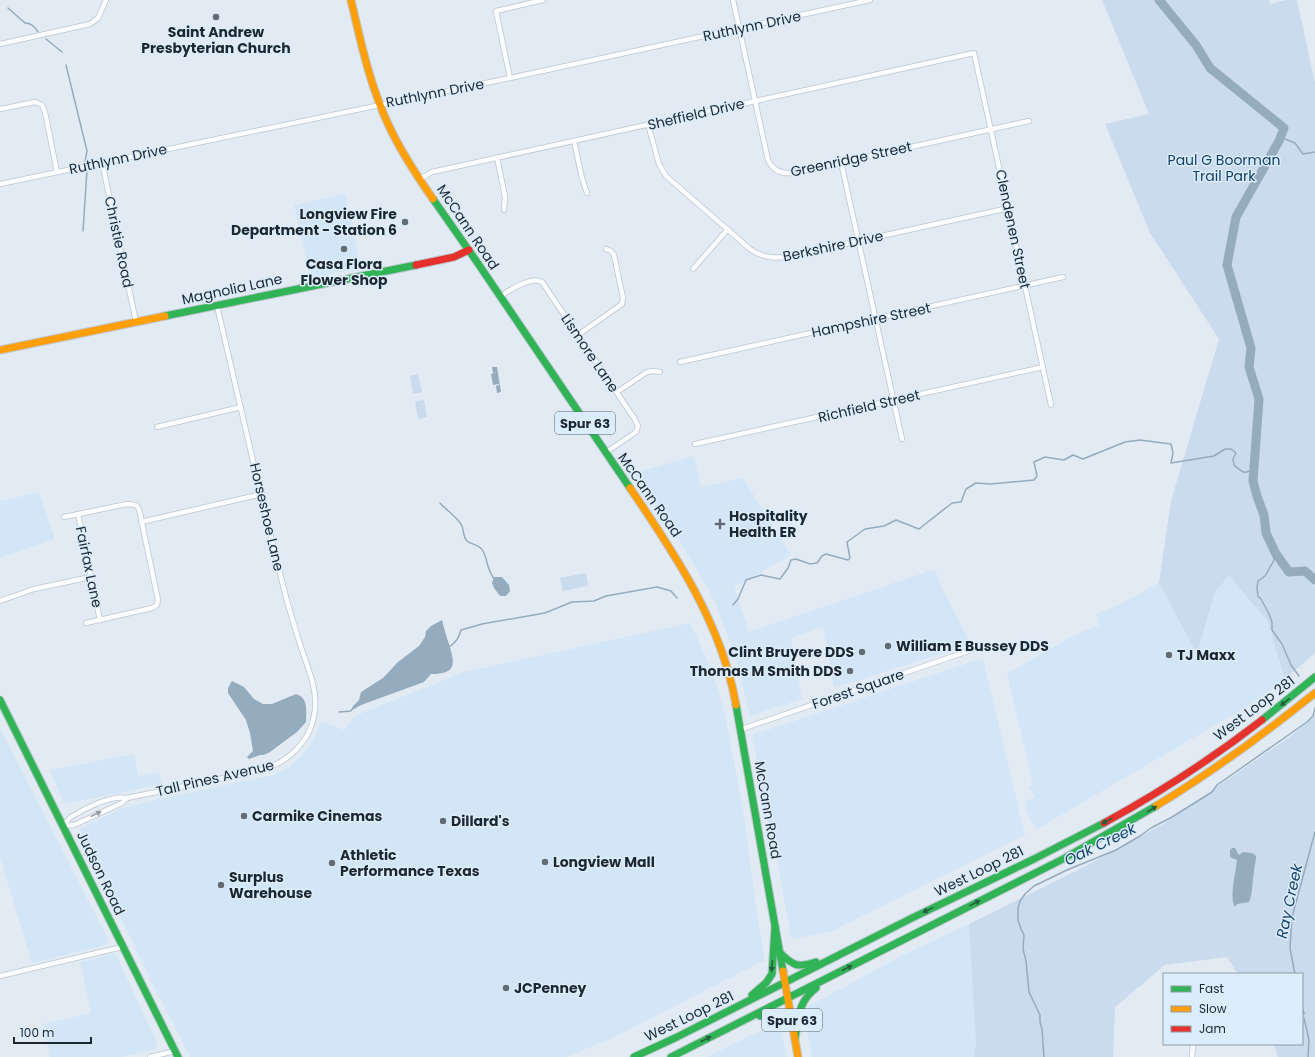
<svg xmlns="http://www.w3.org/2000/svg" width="1315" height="1057" viewBox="0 0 1315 1057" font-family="Poppins,sans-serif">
  <rect width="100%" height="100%" fill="#e2ebf4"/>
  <g fill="#d3e6f7">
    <path d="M345 194 361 268 311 278 294 205Z"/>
    <path d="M694 456 701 487 743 478 791 555 734 587 749 632 935 569 941 586 971 644 834 688 823 627 791 638 802 699 750 716 736 659 715 602 697 569 635 473Z"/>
    <path d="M39 492 55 539 0 558V501Z"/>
    <path d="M1229 576 1267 620 1285 679 1243 709 1037 829 1026 812 1025 802 1035 796 1029 787 1032 785 1031 775 1018 722 1007 674 1070 637 1099 625 1096 614 1120 604 1159 583 1197 653 1215 592Z"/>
    <path d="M690 623 713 672 725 715 743 808 758 919 765 960 610 1039 566 1057H190L142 962 79 829 120 809 151 801 273 775 290 767 304 753 314 738 321 722 345 730 353 718 357 715 464 672Z"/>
    <path d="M983 658 1025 835 830 932 791 939 777 858 769 832 752 735Z"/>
    <path d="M0 728 109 941 105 945 32 963 0 857Z"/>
    <path d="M134 754 138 776 159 772 162 784 64 804 50 770Z"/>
    <path d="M969 924 976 1044 974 1057H812L804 1012 807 1007 903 955Z"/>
    <path d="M115 953 157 1042 156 1049 120 1057H50L43 1024 91 1013 80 962Z"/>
    <path d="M770 1026 781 1031 787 1057H706Z"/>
  </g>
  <g fill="#c9dbec">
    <path d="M1102 0H1269L1270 4 1286 0H1297L1315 83V653L1285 679 1267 620 1229 576 1215 592 1197 654 1159 583 1171 501 1219 339 1150 233 1105 124 1149 114Z"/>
    <path d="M418 374 422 392 413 394 410 376Z"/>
    <path d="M424 400 427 417 418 419 415 401Z"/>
    <path d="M586 573 588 586 563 591 560 578Z"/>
    <path d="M1315 716V1057H1278L1274 1044H1302V974H1238L1227 957 1165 965 1115 1007 1113 1057H974L976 1044 969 924 1082 868 1163 824 1291 736Z"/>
  </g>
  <g fill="#95abbe">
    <path d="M492 367H497L501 392 497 393 496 386 499 385V384L493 385 491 374 497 372 493 373Z"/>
    <path d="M494 577H502L509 585 510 591 506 596H500L494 588 492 583Z"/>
    <path d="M442 620C444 628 446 636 449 644 455 664 457 674 431 674L424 682 361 705 351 711 353 706 359 700 361 692 383 678 398 662 419 646 425 637 426 631 431 626Z"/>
    <path d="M232 681 244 687 254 699 263 704H272L296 694C309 698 306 711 306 722L297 732 270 752 264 755H260L249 759 247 757 253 751 250 733 246 720 228 693V688Z"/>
    <path d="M1232 848H1235L1239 855 1243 852 1252 853 1256 856C1256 863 1254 866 1254 872 1252 882 1253 892 1249 902L1237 904 1235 907C1229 897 1236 872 1237 860L1230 857V850Z"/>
  </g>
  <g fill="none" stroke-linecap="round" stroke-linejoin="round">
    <g stroke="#95abbe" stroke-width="1.5">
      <path d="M8 8 25 23C31 23 35 27 38 32"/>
      <path d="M46 39 62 52"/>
      <path d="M66 65 87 151 85 162"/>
      <path d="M1282 133 1285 139 1295 143 1303 154 1315 152"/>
      <path d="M83 231 87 170"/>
      <path d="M440 503C447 511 458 517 462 526 464 531 463 537 467 541 472 545 479 544 483 551 488 560 486 569 495 580"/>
      <path d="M1276 554 1273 562 1265 576 1258 581 1257 588 1258 596 1261 599 1269 614 1272 622V630L1282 644 1291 665 1299 676"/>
      <path d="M733 605 738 599 746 580 761 575 780 579 788 568 791 560 796 559 810 564 817 563 822 556 826 554 848 560 850 558 847 542 865 529 884 526 896 520 919 529 952 503 961 502 966 489 976 483 990 484 1034 480 1037 476 1034 462 1045 457 1064 460 1073 455 1083 459 1125 442 1140 440 1171 444 1173 453 1171 463 1214 456 1225 449H1231L1236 453 1233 459 1234 465C1243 473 1244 475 1255 468"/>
      <path d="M449 647C456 642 459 638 461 630L482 624 545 613 572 602 594 601 606 596 657 587 671 591 677 598"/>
      <path d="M339 712 351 711 352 709"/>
      <path d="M1295 974 1290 948 1292 917 1315 832"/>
      <path d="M1302 1006 1304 1014"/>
      <path d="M1304 1018 1309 1040 1308 1057"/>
      <path d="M1044 1057 1042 1029 1040 1022V1015L1029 992 1026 961 1023 949 1024 935 1021 929 1018 920V908L1020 901 1025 894 1034 886 1067 870 1116 850 1140 836 1151 828 1172 817 1212 792 1217 785 1307 722 1313 716 1315 708"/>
    </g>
    <path stroke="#95abbe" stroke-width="9" d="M1159 0 1196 45 1210 68 1284 128 1279 141 1236 217 1227 265 1251 348 1249 367 1259 399 1253 481 1257 496 1264 515 1266 533 1276 554 1289 572 1305 571 1315 580"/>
    <g stroke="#bdc6cf" stroke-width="6">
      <g id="street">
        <path d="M733 0 768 160C774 173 785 175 798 172L1029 121"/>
        <path d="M0 44 90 24 98 18 106 0"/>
        <path d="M510 78 496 11 543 0"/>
        <path d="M0 109 35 102 42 105 45 112 57 172"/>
        <path d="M648 124 659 164 666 176 750 249C763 258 775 259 790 256L1009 208"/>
        <path d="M574 141 582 178 587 193"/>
        <path d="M497 157 505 197 504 210"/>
        <path d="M102 162 136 322"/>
        <path d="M841 162 902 439"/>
        <path d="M420 179 432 172 974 53 1051 405"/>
        <path d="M0 184 510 78 870 0"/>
        <path d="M693 269 728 229"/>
        <path d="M500 297C509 290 531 276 542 282L634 418 638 426 636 432 605 453"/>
        <path d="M578 335 622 304 623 298 614 255 611 251 606 249"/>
        <path d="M680 362 1063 277"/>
        <path d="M617 392 647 372 653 371 660 372"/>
        <path d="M157 427 241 407"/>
        <path d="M695 444 1043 367"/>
        <path d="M78 514 100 620"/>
        <path d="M64 517 127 504 136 505 139 509 158 600 157 605 152 608 86 623"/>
        <path d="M141 522 262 494"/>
        <path d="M0 601 34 589 91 577"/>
        <path d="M742 729 974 649"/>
        <path d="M63 826C66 823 68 819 71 817 85 808 111 795 127 798L257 771C288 764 312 741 315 709 317 689 309 671 303 653 297 636 292 618 287 601 262 503 240 404 217 306"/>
        <path d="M63 826 74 825 122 803 127 798"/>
        <path d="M0 976 122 947"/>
        <path d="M150 1057 175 1051"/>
        <path d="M1192 1057 1193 1044"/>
      </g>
    </g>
    <g stroke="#bdc6cf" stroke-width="9">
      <g id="fast">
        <path d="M433 199 477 262 630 488"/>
        <path d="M165 316 416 265"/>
        <path d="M0 700 178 1057"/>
        <path d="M736 705 783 971"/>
        <path d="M1262 720 1315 677"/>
        <path d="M780 953C794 966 797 968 816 962"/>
        <path d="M752 995 766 983 772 974 775 927"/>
        <path d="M760 1016C777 1012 781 1015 793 1026"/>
        <path d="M795 1038C799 1016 798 1002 816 988"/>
        <path d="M634 1057 677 1037 912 918 1034 859 1104 823"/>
        <path d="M671 1057 1063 859 1156 806"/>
      </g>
    </g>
    <g stroke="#bdc6cf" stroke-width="9">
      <g id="slow">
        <path d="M351 0C361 43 370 86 389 126 401 152 417 176 433 199"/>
        <path d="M0 350 165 316"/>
        <path d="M630 488C675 554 722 624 736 705"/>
        <path d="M1156 806C1212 772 1264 734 1315 693"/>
        <path d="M783 971 798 1057"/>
      </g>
    </g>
    <g stroke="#bdc6cf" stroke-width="9">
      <g id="jam">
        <path d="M416 265 454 257 469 250"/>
        <path d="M1104 823C1159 793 1213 758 1262 720"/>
      </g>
    </g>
    <use href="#street" stroke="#fbfcfd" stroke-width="4.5"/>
    <use href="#fast" stroke="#30b455" stroke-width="7"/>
    <use href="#slow" stroke="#ff9f0a" stroke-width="7"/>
    <use href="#jam" stroke="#e5322d" stroke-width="7"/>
  </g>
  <defs><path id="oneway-solid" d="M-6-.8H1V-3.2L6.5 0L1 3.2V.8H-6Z"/></defs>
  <g fill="#255f3f">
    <use href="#oneway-solid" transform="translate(1285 702) rotate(142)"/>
    <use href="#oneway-solid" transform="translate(1152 809) rotate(-31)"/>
    <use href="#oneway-solid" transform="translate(1107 821) rotate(151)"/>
    <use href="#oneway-solid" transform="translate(975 903) rotate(-27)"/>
    <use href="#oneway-solid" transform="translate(928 910) rotate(154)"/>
    <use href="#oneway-solid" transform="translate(772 966) rotate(95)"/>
    <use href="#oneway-solid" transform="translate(847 968) rotate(-27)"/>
    <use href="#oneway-solid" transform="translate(706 1039) rotate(-27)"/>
  </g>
  <use fill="#979ca1" href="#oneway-solid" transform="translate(96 814) rotate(-26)"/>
  <g fill="#626c75" stroke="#dbecfb" stroke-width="1.5">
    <circle cx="216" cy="17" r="4"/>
    <circle cx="405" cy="222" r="4"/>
    <circle cx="344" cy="249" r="4"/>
    <path d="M718 518h4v4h4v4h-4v4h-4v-4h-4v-4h4z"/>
    <circle cx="888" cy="646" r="4"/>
    <circle cx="862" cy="652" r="4"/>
    <circle cx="1169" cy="655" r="4"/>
    <circle cx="850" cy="671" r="4"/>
    <circle cx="244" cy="816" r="4"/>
    <circle cx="443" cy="821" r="4"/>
    <circle cx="545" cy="862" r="4"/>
    <circle cx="332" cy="863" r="4"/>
    <circle cx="221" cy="885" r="4"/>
    <circle cx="506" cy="988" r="4"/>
  </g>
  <g text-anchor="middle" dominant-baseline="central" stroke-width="3" stroke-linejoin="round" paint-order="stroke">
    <g fill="#dbecfb" stroke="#56626d" stroke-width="1">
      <rect x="555" y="412" width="60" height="22" rx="3"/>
      <rect x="762" y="1009" width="60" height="22" rx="3"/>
    </g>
    <g font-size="13" font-weight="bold" fill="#1d2730">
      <text x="585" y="423">Spur 63</text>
      <text x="792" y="1020">Spur 63</text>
    </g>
    <g font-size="14" fill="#1d2730" stroke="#dbecfb">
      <text transform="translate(752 26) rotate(-12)">Ruthlynn Drive</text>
      <text transform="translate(435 93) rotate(-11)">Ruthlynn Drive</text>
      <text transform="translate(696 114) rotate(-13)">Sheffield Drive</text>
      <text transform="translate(118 159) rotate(-12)">Ruthlynn Drive</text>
      <text transform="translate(851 159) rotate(-12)">Greenridge Street</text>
      <text transform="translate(468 227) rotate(56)">McCann Road</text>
      <text transform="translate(1013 229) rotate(78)">Clendenen Street</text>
      <text transform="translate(119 242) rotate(78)">Christie Road</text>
      <text transform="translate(833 246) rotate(-12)">Berkshire Drive</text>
      <text transform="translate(232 289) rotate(-12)">Magnolia Lane</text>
      <text transform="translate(871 320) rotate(-12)">Hampshire Street</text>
      <text transform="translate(590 353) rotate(56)">Lismore Lane</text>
      <text transform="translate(869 406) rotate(-13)">Richfield Street</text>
      <text transform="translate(650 495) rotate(55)">McCann Road</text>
      <text transform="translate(267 517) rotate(77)">Horseshoe Lane</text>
      <text transform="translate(89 567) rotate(78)">Fairfax Lane</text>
      <text transform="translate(858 689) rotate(-19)">Forest Square</text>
      <text transform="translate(1254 708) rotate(-37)">West Loop 281</text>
      <text transform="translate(215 778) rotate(-13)">Tall Pines Avenue</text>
      <text transform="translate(768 810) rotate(80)">McCann Road</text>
      <text transform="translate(979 871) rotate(-26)">West Loop 281</text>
      <text transform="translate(101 873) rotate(64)">Judson Road</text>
      <text transform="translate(689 1016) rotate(-26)">West Loop 281</text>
    </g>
    <g font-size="14" font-weight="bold" fill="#1d2730" stroke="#dbecfb" text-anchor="start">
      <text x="216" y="32" text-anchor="middle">Saint Andrew<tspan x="216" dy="16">Presbyterian Church</tspan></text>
      <text x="397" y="214" text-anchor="end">Longview Fire<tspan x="397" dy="16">Department - Station 6</tspan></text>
      <text x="344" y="264" text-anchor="middle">Casa Flora<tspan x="344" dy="16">Flower Shop</tspan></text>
      <text x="729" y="516">Hospitality<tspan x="729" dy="16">Health ER</tspan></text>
      <text x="896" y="646">William E Bussey DDS</text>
      <text x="854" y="652" text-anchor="end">Clint Bruyere DDS</text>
      <text x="1177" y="655">TJ Maxx</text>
      <text x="842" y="671" text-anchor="end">Thomas M Smith DDS</text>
      <text x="252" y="816">Carmike Cinemas</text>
      <text x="451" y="821">Dillard's</text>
      <text x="340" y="855">Athletic<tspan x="340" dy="16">Performance Texas</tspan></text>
      <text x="553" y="862">Longview Mall</text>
      <text x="229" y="877">Surplus<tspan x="229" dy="16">Warehouse</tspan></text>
      <text x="514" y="988">JCPenney</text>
    </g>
    <g font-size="14" fill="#134164" stroke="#dbecfb">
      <text x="1224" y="160">Paul G Boorman<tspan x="1224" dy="16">Trail Park</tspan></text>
    </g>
    <g font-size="15" font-style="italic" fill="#164467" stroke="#dbecfb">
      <text transform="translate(1100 844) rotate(-26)">Oak Creek</text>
      <text transform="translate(1289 901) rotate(-78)">Ray Creek</text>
    </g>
  </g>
  <rect x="1163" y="973" width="140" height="72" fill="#dbecfb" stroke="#8f9daa"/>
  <rect x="1171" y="986" width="20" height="6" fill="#30b455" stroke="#8f9daa"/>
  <text x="1199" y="993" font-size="12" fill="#1d2730">Fast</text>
  <rect x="1171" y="1006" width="20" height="6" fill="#ff9f0a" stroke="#8f9daa"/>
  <text x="1199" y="1013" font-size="12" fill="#1d2730">Slow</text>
  <rect x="1171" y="1026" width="20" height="6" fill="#e5322d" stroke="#8f9daa"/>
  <text x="1199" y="1033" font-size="12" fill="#1d2730">Jam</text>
  <path d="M14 1037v6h77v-6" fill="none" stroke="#1d2730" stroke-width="2"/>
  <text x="20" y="1037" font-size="12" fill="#1d2730" stroke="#dbecfb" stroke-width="3" paint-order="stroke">100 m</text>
</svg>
